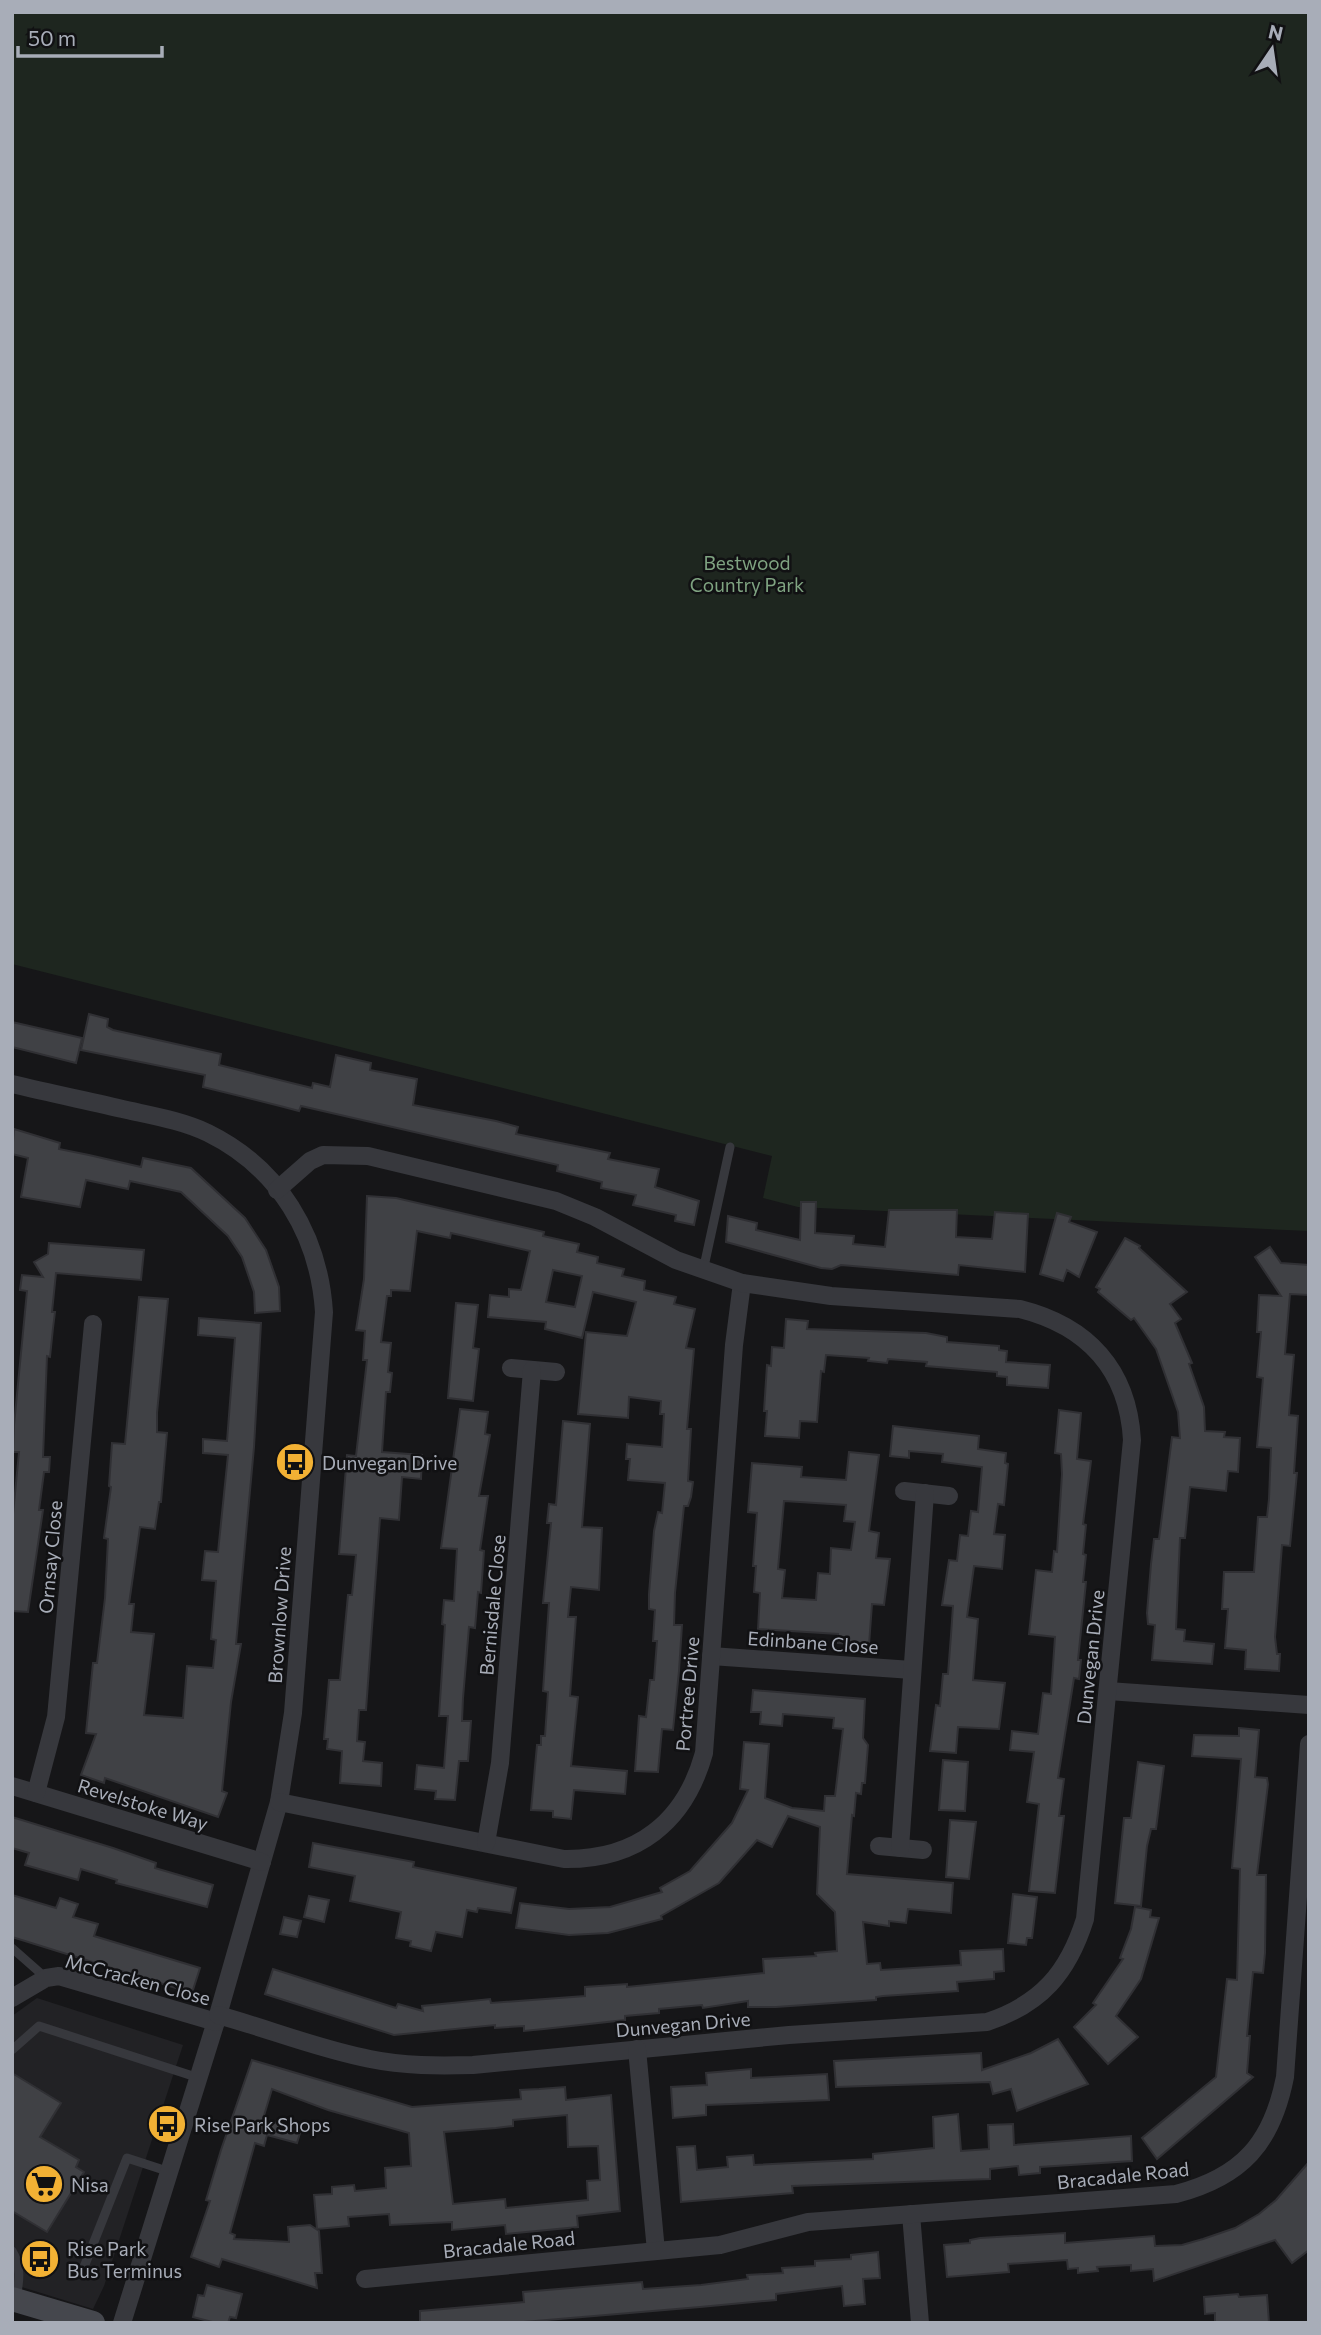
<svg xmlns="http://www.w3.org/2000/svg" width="1321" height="2335" viewBox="0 0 1321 2335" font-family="Commissioner,sans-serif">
  <rect width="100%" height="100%" fill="#161618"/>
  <path fill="#222225" d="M37 1998 183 2045 104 2286 93 2309 12 2284V2016Z"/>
  <path fill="#1e261f" d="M12 12H1309V1231L798 1207 763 1198 772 1156 12 964Z"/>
  <g fill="#404145" stroke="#303034" stroke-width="2" fill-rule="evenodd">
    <path d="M89 1014 108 1019 107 1027 113 1030 221 1054 219 1065 312 1088 313 1083 330 1087 336 1055 371 1063 370 1070 417 1079 413 1105 496 1121 518 1127 516 1134 610 1153 608 1159 659 1169 655 1187 699 1201 694 1225 675 1221 676 1215 633 1205 636 1195 601 1188 602 1182 557 1171 558 1165 301 1106 299 1111 280 1106 203 1087 205 1075 81 1050Z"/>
    <path d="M12 1022 82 1038 76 1063 12 1047Z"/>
    <path d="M14 1129 60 1143 59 1149 89 1155 141 1167 143 1158 191 1168 245 1218 266 1250 279 1287 280 1311 255 1313 254 1292 242 1257 228 1236 181 1192 130 1181 128 1189 86 1180 80 1207 21 1197 28 1158 12 1154Z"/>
    <path d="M367 1196 396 1198 544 1232 543 1236 579 1244 577 1252 598 1257 597 1263 624 1269 622 1276 645 1281 644 1290 676 1297 674 1304 695 1309 686 1348 694 1349 687 1429H691L688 1481 693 1482 691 1497 688 1506H684L675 1593 674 1625H682L679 1671 673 1730 662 1729 658 1772 635 1771 639 1716 646 1717 650 1680H654L657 1641H653L655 1610 649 1609V1594L654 1531 658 1512 662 1513 665 1483 628 1480 630 1459H626L627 1444 662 1447 664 1414H660L661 1401 629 1397 628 1418 578 1414 586 1332 627 1336 636 1302 593 1292 582 1338 545 1329 546 1322 488 1317 490 1295 509 1297V1289L521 1290 530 1251 451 1233 450 1238 417 1231 410 1291 391 1290V1296H387L381 1342 391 1343 388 1372 392 1373 390 1392H386L382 1452 422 1455 421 1479 402 1477 399 1520 380 1518 366 1710H359L357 1741 365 1742 363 1761 382 1763 381 1786 340 1783 342 1751 327 1749 328 1739H324L329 1680H340L348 1595H352L356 1555 339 1554 347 1455 356 1456 367 1360H363L365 1331 356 1330 364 1279ZM553 1270 582 1276 575 1307 546 1302Z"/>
    <path d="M801 1202H816L815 1233 854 1236 853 1244 885 1247 889 1210H957L956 1237 992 1239 995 1212 1028 1214 1025 1272 959 1265 958 1275 841 1265 832 1269 821 1268 726 1242 728 1216 757 1223 756 1230 800 1240Z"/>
    <path d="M1057 1213 1071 1217 1069 1222 1097 1232 1079 1277 1067 1270 1063 1281 1040 1274Z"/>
    <path d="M1125 1238 1140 1246 1139 1248 1187 1292 1170 1304 1181 1319 1175 1323 1192 1363 1189 1364 1204 1407 1205 1431 1225 1432 1224 1437 1240 1438 1238 1472 1228 1471 1226 1491 1190 1487 1185 1538H1180L1176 1629 1185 1630 1184 1641 1214 1644 1212 1664 1152 1660 1155 1625 1148 1624 1147 1613 1151 1564 1154 1539H1159L1172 1437 1180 1438 1178 1412 1156 1349 1134 1318 1131 1320 1098 1292 1100 1289 1096 1287Z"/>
    <path d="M49 1243 144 1250 141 1280 56 1273 52 1312H55L53 1328 50 1357 47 1356 43 1457H50L49 1472H44L39 1510H43L28 1612 12 1611V1524L19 1452H13L14 1425 27 1291 20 1290 22 1275 43 1277 34 1262 48 1254Z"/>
    <path d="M1270 1247 1281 1263 1309 1265V1295L1290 1294 1285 1354 1294 1355 1289 1415 1298 1416 1294 1473H1297L1290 1546 1282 1545 1275 1637 1277 1654H1280L1279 1671 1245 1669 1246 1650 1225 1648 1228 1609H1222L1224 1572H1254L1258 1517H1267L1269 1499 1271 1448 1257 1447 1263 1378 1257 1377 1261 1332H1257L1259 1295 1281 1296 1255 1257Z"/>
    <path d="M139 1297 168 1299 157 1413V1432L167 1433 161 1502H159L155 1529 140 1527 129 1604H134L131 1632 154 1634 144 1715 183 1718 187 1666 213 1668 216 1640 211 1639 216 1581 202 1580 205 1551 218 1552 228 1455 203 1453V1439L227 1441 235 1338 198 1335 199 1318 261 1323 254 1447 236 1644H241L231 1702 222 1791 227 1793 218 1817 105 1778 104 1783 81 1775 96 1734 86 1733 93 1663H97L105 1598 108 1539 104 1538 111 1487 109 1486 112 1443 125 1444Z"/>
    <path d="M456 1303 478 1305 473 1348 479 1349 473 1401 448 1398Z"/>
    <path d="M786 1319 808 1321 807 1329 926 1333 947 1337V1342L999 1346V1350L1007 1351 1006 1362 1050 1365 1048 1388 1007 1385V1377L997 1376V1372L926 1366 927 1362 888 1359 887 1363 868 1361 869 1358 826 1355 824 1372 821 1371 817 1422 800 1421 799 1438 765 1436 767 1411H764L767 1365 771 1366 772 1347 784 1348Z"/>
    <path d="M460 1409 488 1412 485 1434 490 1435 479 1496H488L480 1550 484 1551 481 1593 478 1592 475 1628 469 1627 463 1698 462 1721H471L468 1761H459L455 1800 435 1799 436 1791 415 1789 417 1765 444 1768 448 1716H439L445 1625 442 1624 444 1600 454 1601 457 1549 441 1548Z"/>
    <path d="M1059 1410 1081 1413 1077 1459 1091 1461 1083 1524 1086 1525 1083 1554 1086 1555 1083 1582H1086L1078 1660H1081L1079 1679 1074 1678 1058 1778 1064 1779 1059 1816H1064L1055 1893 1029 1891 1039 1804 1027 1802 1034 1752 1010 1750 1012 1731 1038 1734 1043 1693 1051 1694 1055 1637 1029 1634 1036 1570 1052 1572 1054 1551 1057 1552 1062 1474 1061 1454 1055 1453Z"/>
    <path d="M563 1421 590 1424 582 1527 602 1528 599 1590 571 1587 568 1617H576L570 1696 578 1697 571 1766 627 1771 625 1794 574 1790 571 1819 553 1817V1811L531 1810 537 1745H541V1736H545L548 1692 543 1691 549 1603H543L551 1523H547L549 1504 556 1505Z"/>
    <path d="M893 1426 979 1436 978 1449 1006 1453 1005 1463 1008 1464 1004 1505 998 1504 994 1534 1005 1535 1002 1569 974 1566 967 1617 978 1619 973 1680 1005 1683 999 1729 958 1727 956 1753 930 1751 936 1705 940 1706 943 1674H948L951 1635 953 1606 942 1605 949 1560 957 1561 960 1535 968 1536 971 1511 978 1512 982 1467 942 1462 943 1454 909 1451V1458L890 1456Z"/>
    <path d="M849 1452 879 1455 869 1531 879 1533 876 1558 890 1559 884 1605 872 1604 869 1645 838 1643V1634L758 1629 760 1593 754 1592 756 1566H753L757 1513 748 1512 752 1463 802 1467 801 1477 846 1480ZM784 1501 846 1505 844 1521 855 1522 851 1550 831 1548 830 1574 818 1573 816 1600 782 1598 785 1570 778 1569Z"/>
    <path d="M753 1690 865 1699 863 1738 868 1745 865 1783H862L861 1794 856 1793 854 1816 852 1815 847 1874 953 1883 951 1913 908 1909 906 1923 889 1921V1926L863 1922 867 1964 880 1963 881 1970 961 1965 960 1951 1003 1949 1004 1971 994 1972V1979L957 1982 958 1991 883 1996 876 1997V2000L776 2007H748V2001L703 2008 702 2005 659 2009V2013L625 2016V2020L544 2029 524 2031V2026L495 2028V2025L394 2035 265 1994 273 1969 396 2008 398 2004 423 2011 422 2006 462 2002 490 1999 491 2003 585 1996V1987L627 1984V1987L764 1973 763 1959 816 1956 815 1953 837 1951 835 1912 817 1894 820 1827 788 1816 772 1847 757 1840 719 1883 661 1916 662 1919 608 1933 569 1935 516 1928 520 1903 569 1909 610 1907 662 1892 660 1888 690 1871 732 1823 748 1790 740 1789 744 1742 769 1744 765 1798 792 1808 824 1811 825 1796H835L843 1729 833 1728 834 1718 783 1714 782 1726 760 1724 761 1712H751Z"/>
    <path d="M1239 1728 1259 1730 1255 1777 1267 1778 1268 1784 1257 1875H1266L1265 1953 1263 1973 1253 1972 1247 2036H1250L1247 2073 1253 2077 1157 2159 1142 2138 1216 2077 1227 1979 1237 1980 1240 1869 1232 1868 1241 1759 1192 1756 1194 1735 1239 1736Z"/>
    <path d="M943 1760 968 1762 965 1811 939 1810Z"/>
    <path d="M1138 1762 1164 1766 1156 1829H1151L1147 1846 1141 1906 1115 1903 1124 1818H1131Z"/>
    <path d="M12 1817 113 1848 156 1863 155 1868 213 1885 207 1907 116 1883 117 1880 81 1869 78 1880 25 1865 29 1853 12 1848Z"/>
    <path d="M950 1820 976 1822 969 1879 946 1877Z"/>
    <path d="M313 1843 414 1862 413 1867 516 1888 511 1913 478 1908 477 1912 467 1910 462 1937 436 1932 431 1951 410 1946 411 1941 396 1938 401 1912 350 1901 355 1876 309 1867Z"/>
    <path d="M1013 1894 1037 1897 1032 1938H1027L1026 1945 1008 1943Z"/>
    <path d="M12 1895 56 1908 60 1898 78 1904 73 1917 98 1924 94 1936 200 1968 192 1993 12 1937Z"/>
    <path d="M309 1896 329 1900 324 1922 304 1917Z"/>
    <path d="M1135 1907 1151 1910 1150 1917 1159 1918 1141 1979 1116 2016 1138 2037 1108 2064 1074 2027 1096 2005 1093 2003 1123 1959 1120 1958 1131 1929Z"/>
    <path d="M284 1917 301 1921 297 1937 280 1934Z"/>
    <path d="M1058 2039 1088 2084 1017 2111 1011 2089 993 2094 990 2082 836 2087 834 2061 981 2053 982 2070 1031 2053Z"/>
    <path d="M252 2060 412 2107 521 2099 520 2090 539 2089 565 2087 566 2100 611 2095 620 2211 577 2216 578 2227 506 2234 505 2225 452 2230V2222L390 2225 389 2214 348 2217 349 2226 317 2229 314 2195 332 2194V2187L354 2185 355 2191 386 2188 385 2168 411 2166 409 2133 328 2110 272 2089 263 2119 301 2130 297 2143 267 2135 264 2146 255 2143 230 2233 235 2235 234 2239 289 2242 288 2227 310 2225 319 2231 322 2273H315L317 2288 222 2259 219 2267 191 2257 210 2201 206 2200 221 2150ZM567 2115 568 2147 598 2146 600 2180 587 2181 588 2200 506 2208 505 2199 453 2204 444 2132 496 2128 513 2126V2120Z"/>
    <path d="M751 2069V2078L827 2074 829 2100 706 2105V2115L673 2118 671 2087 707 2085 706 2073Z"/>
    <path d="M12 2073 61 2103 40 2137 79 2160 76 2167 84 2172 47 2232 12 2211Z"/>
    <path d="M958 2114 961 2151 989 2149 988 2125 1013 2124 1014 2145 1131 2136 1132 2161 1040 2167V2173L1019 2175 1018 2166 990 2169V2179L792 2186 793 2193 681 2202 677 2147 695 2146 697 2170 728 2167 727 2157 753 2155 754 2165 873 2159V2154L934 2148 933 2117Z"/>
    <path d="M1309 2162V2250L1292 2263 1275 2240 1154 2281 1153 2269 1131 2271V2265L1097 2267 1098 2271 1078 2273V2268L1068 2269 1067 2260 1008 2264 1009 2272 947 2277 944 2245 970 2243V2240L980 2238 1065 2233V2243L1154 2236 1155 2246 1182 2245 1203 2239 1235 2228 1259 2214 1276 2200Z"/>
    <path d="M878 2252 880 2278 863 2279 865 2304 844 2306 842 2286 776 2294V2300L700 2307 512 2323H420V2311L524 2302 523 2292 642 2282 643 2289 701 2285 748 2279 747 2275 783 2273 782 2268 815 2266V2261L851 2259V2255Z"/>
    <path d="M207 2285 242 2294 236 2318 230 2317 228 2323H216L193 2317 198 2295 204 2296Z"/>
    <path d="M1238 2294 1239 2297 1267 2295 1269 2323H1215V2313L1205 2314 1204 2297Z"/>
  </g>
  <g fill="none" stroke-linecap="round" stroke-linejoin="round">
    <g stroke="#37383d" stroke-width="9">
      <path d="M703 1271 730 1147"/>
      <path d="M12 1948 46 1978"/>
      <path d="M12 2050 39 2026 199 2078"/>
      <path d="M12 2251C22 2267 19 2282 16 2299"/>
      <path d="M84 2267 127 2158 170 2172"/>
    </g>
    <g stroke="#37383d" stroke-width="18">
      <path d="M12 1084C50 1093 88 1101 127 1110 154 1116 183 1121 208 1133 279 1168 319 1235 324 1312L293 1713 279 1802 218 2015 122 2323"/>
      <path d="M511 1368 556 1372"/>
      <path d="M904 1491 949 1496"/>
      <path d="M711 1656 912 1670"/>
      <path d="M1108 1691 1309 1705"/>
      <path d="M12 1786 262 1862"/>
      <path d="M36 1793 56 1717 93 1324"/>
      <path d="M279 1802 564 1859C637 1860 685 1822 704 1753L734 1345 742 1283"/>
      <path d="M486 1843 500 1763 532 1370"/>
      <path d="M879 1846 923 1850"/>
      <path d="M900 1848 925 1493"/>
      <path d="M12 1998 46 1978 59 1976 216 2022"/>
      <path d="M218 2015C269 2029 318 2049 370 2059 404 2066 438 2066 473 2065L789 2035 987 2022C1041 2004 1068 1973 1085 1919L1132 1440C1128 1370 1088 1326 1020 1309L831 1296 742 1283 676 1260 595 1217 556 1201 368 1156 323 1155 310 1161 277 1190"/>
      <path d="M637 2049 656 2251"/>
      <path d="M911 2214 920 2323"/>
      <path d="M365 2279 720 2245 808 2222 1176 2194C1242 2177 1272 2143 1285 2077L1309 1744"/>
    </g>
    <path stroke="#45474d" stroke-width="24" d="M12 2299 93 2323"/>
  </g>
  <defs>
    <g id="bus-disc" transform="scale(2.0125)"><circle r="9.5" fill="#f2b134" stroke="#111113"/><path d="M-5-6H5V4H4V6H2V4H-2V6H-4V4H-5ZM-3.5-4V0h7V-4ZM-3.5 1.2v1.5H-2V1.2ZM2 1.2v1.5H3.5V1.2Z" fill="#111"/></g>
    <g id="supermarket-disc" transform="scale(2.0125)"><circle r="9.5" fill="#f2b134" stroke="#111113"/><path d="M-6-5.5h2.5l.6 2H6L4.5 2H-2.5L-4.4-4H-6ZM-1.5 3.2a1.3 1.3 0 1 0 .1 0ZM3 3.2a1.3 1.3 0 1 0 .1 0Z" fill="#111"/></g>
  </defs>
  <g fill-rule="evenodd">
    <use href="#bus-disc" x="295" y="1462"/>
    <use href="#bus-disc" x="167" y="2124"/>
    <use href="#supermarket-disc" x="44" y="2184"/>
    <use href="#bus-disc" x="40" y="2259"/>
  </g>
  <g text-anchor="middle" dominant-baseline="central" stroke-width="5" stroke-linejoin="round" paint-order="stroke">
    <g font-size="19" fill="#7fa381" stroke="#111113">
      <text x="747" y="562">Bestwood<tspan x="747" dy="22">Country Park</tspan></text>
    </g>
    <g font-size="19" fill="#a8adb8" stroke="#111113" text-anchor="start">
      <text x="322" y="1462">Dunvegan Drive</text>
      <text x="194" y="2124">Rise Park Shops</text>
      <text x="71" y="2184">Nisa</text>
      <text x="67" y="2248">Rise Park<tspan x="67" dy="22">Bus Terminus</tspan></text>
    </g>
    <g font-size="19" fill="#a8adb8" stroke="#111113">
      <text transform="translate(50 1557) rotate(-85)">Ornsay Close</text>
      <text transform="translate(492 1605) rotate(-85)">Bernisdale Close</text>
      <text transform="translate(279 1615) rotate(-86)">Brownlow Drive</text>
      <text transform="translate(813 1642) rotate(4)">Edinbane Close</text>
      <text transform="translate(1090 1657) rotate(-84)">Dunvegan Drive</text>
      <text transform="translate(687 1694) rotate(-85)">Portree Drive</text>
      <text transform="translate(143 1804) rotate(17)">Revelstoke Way</text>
      <text transform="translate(138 1979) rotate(15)">McCracken Close</text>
      <text transform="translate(683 2024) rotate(-5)">Dunvegan Drive</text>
      <text transform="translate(1123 2175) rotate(-6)">Bracadale Road</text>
      <text transform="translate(509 2244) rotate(-6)">Bracadale Road</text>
    </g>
  </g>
  <rect width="1321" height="2335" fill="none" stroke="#a8adb8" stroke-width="28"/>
  <g transform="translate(1272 49) rotate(13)" stroke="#111113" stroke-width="5" paint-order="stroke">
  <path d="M0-5L12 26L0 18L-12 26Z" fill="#a8adb8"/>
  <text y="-10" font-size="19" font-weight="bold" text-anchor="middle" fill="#a8adb8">N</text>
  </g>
  <path d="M18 46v10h144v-10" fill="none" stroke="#a8adb8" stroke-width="3.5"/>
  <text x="28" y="46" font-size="21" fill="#a8adb8" stroke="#111113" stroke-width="5" paint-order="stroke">50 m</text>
</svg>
